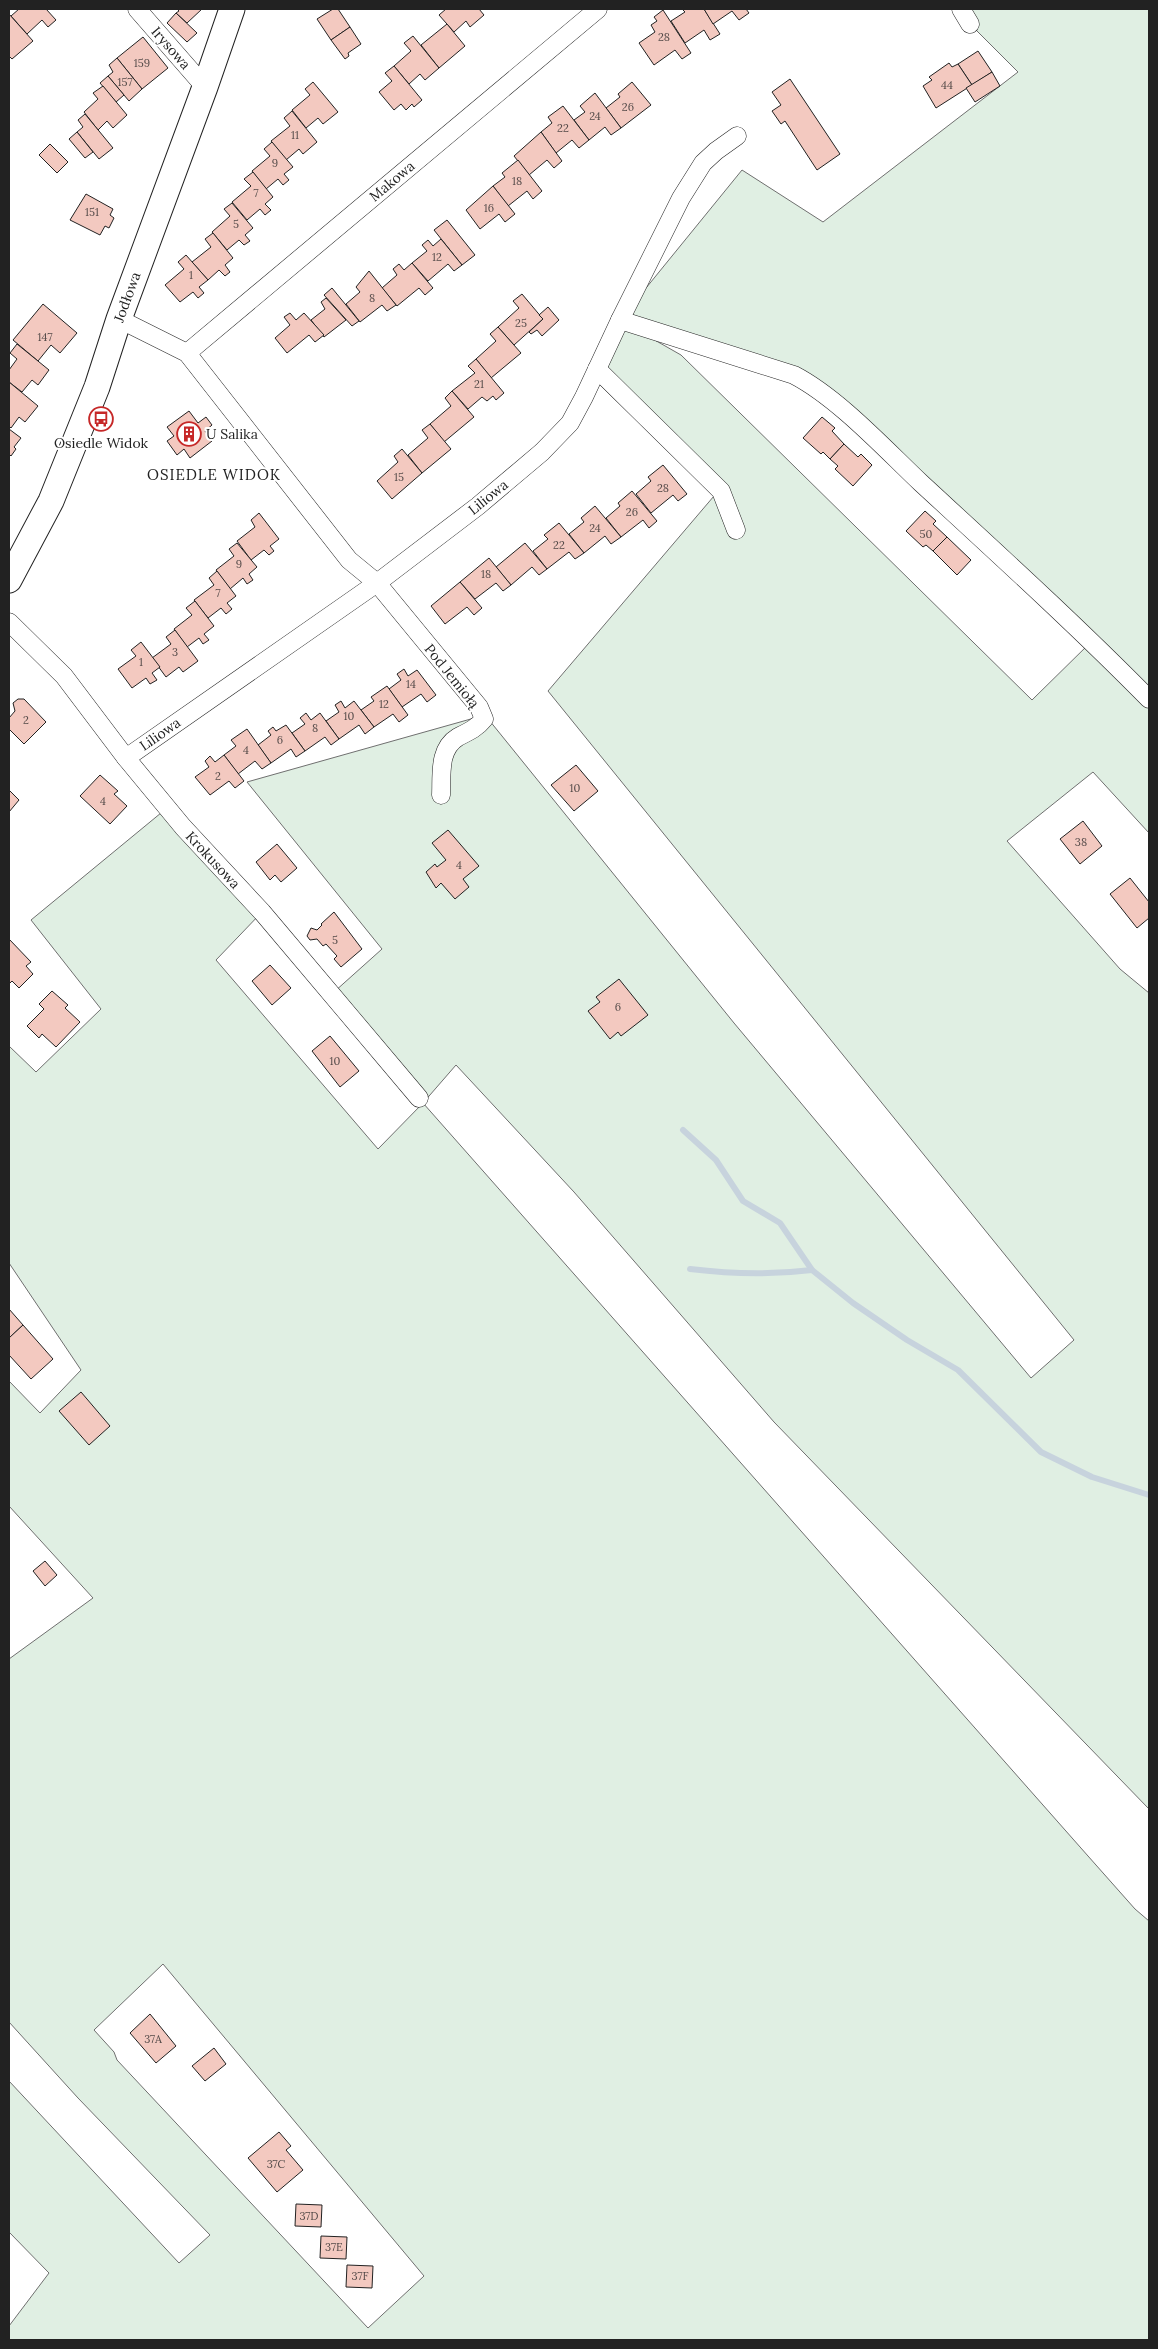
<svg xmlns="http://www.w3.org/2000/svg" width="1158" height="2349" viewBox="0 0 1158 2349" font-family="Lora,serif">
  <rect width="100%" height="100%" fill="#fff"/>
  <path fill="#e0efe3" stroke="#6f6f6f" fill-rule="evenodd" d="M961 9H1149V833L1093 772 1007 841 1120 969 1149 993V1809L774 1422 574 1192 456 1065 423 1103 1088 1856 1135 1909 1149 1921V2340H9V2326L49 2273 9 2232V2081L179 2263 210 2235 78 2098 9 2022V1659L93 1598 9 1506V1381L40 1413 81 1370 9 1263V1046L36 1072 101 1009 31 920 167 808 262 912 216 960 378 1149 423 1103 334 992 382 949 247 782 485 715 734 1023 1031 1378 1074 1340 548 691 714 496 593 378 620 320 742 170 823 222 1018 72 970 24ZM623 322 806 382 1092 641 1032 700 681 355ZM163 1964 424 2276 368 2328 117 2060 114 2052 94 2030Z"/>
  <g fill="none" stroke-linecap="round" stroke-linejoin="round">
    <g stroke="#c7d3dd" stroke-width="6">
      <path d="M683 1130 716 1160 743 1201 780 1223 812 1270 853 1303 907 1340 958 1370 1041 1452 1092 1477 1149 1495"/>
      <path d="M690 1269C731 1274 771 1275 812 1270"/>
    </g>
  </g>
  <g fill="#f3c9c0" stroke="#222">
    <path d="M19 9H46L56 20 48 27 42 20 27 34 11 16Z"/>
    <path d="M177 9H202L187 23 176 13 179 11Z"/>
    <path d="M333 9H338L350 27 331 40 317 19Z"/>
    <path d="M446 9H479L484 15 470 27 466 21 454 32 439 15Z"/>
    <path d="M682 9H704L720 34 710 40 704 30 685 43 671 21 685 12Z"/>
    <path d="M704 9H746L749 13 739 20 732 11 713 24Z"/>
    <path d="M663 10 691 53 682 59 675 50 654 65 639 43 655 32 651 25 657 21 654 17Z"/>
    <path d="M176 13 197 33 187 42 167 23Z"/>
    <path d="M9 14 33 41 12 59 9 56Z"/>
    <path d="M447 24 465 46 439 68 421 45Z"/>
    <path d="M350 27 361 44 348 53 349 56 345 59 331 40Z"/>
    <path d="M413 36 439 68 425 80 420 74 409 84 394 66 411 51 404 43Z"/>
    <path d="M143 37 168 68 142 89 117 58Z"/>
    <path d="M978 51 992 72 972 85 958 64Z"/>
    <path d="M117 58 142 89 129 101 108 76 113 72 109 65Z"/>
    <path d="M949 63 952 67 958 64 972 85 936 108 923 86 932 80 929 77Z"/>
    <path d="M394 66 422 100 414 107 412 104 406 110 401 104 394 110 379 92 392 81 385 73Z"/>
    <path d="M992 72 1000 86 975 102 966 88Z"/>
    <path d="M108 76 124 95 116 102 100 83Z"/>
    <path d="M790 79 840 154 817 170 785 121 781 124 772 111 781 105 772 92Z"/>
    <path d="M313 82 338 112 323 124 318 118 306 128 292 110 310 95 305 89Z"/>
    <path d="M632 82 651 105 621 128 606 108 620 97 618 94Z"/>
    <path d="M103 86 127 115 113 128 107 121 98 130 84 112 98 99 93 93Z"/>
    <path d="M595 93 621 128 611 135 605 127 589 140 574 120 585 112 580 106Z"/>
    <path d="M563 106 589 140 579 148 572 140 556 153 541 132 552 123 548 117Z"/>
    <path d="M292 111 317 142 303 154 299 149 286 160 271 141 290 126 284 118Z"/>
    <path d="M85 114 113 148 99 159 77 132 83 127 78 120Z"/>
    <path d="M77 132 93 152 85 158 69 139Z"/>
    <path d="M541 132 562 161 554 168 547 160 529 175 514 156Z"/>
    <path d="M272 142 293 167 284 174 289 180 283 185 278 179 266 189 252 171 270 156 264 149Z"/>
    <path d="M50 144 68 162 57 173 39 155Z"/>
    <path d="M518 160 542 191 533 199 527 191 508 206 493 186 505 177 502 173Z"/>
    <path d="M253 172 273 197 265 204 271 210 265 215 260 209 247 220 232 202 251 186 244 179Z"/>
    <path d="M493 186 515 214 505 222 499 214 480 229 466 210Z"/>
    <path d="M86 194 113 209 110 215 114 218 109 228 105 226 100 235 70 220Z"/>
    <path d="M232 203 253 228 245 235 250 241 244 245 239 240 227 250 212 232 230 216 224 209Z"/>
    <path d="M447 220 475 255 462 265 434 230Z"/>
    <path d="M213 233 233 258 225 265 230 272 225 276 219 270 208 280 192 262 211 247 205 239Z"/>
    <path d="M441 239 462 265 454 271 448 264 428 281 412 263 427 251 422 245 428 240 433 246Z"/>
    <path d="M186 255 208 280 199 287 204 293 198 298 193 292 180 302 165 285 184 269 178 262Z"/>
    <path d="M412 263 433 288 425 295 419 288 397 306 382 288 397 275 393 269 399 264 404 270Z"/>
    <path d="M369 271 396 305 387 311 382 305 360 322 346 304 360 292 356 287Z"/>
    <path d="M332 288 359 321 352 326 324 295Z"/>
    <path d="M522 294 543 319 514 345 498 327 519 308 513 301Z"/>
    <path d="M326 298 346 320 324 337 311 320 325 309 321 302Z"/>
    <path d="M43 304 77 333 60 353 51 345 38 361 13 340Z"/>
    <path d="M548 307 559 320 542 336 537 330 531 334 529 332 543 319 539 315Z"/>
    <path d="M290 313 296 320 304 313 324 335 315 342 309 335 287 353 275 338 290 325 284 317Z"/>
    <path d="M498 327 521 353 491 378 476 359 496 341 490 334Z"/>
    <path d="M17 344 49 370 38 385 32 380 22 392 9 382V370L17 359 10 353Z"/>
    <path d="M476 359 504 393 496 400 493 396 487 401 482 397 468 409 452 391 475 373 468 366Z"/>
    <path d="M9 382 38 406 25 422 19 417 11 428 9 426Z"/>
    <path d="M452 391 474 417 444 442 430 424 451 406 445 398Z"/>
    <path d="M189 411 198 423 206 417 212 425 205 431 212 441 190 458 184 449 177 455 167 441 174 436 167 427Z"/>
    <path d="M822 417 835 428 832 431 844 444 830 459 823 452 821 454 803 438Z"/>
    <path d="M430 424 451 449 422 473 408 455 428 438 422 430Z"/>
    <path d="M9 429 21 438 14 447 16 449 11 456 9 454Z"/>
    <path d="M844 444 858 457 861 454 872 465 853 486 835 469 838 466 830 459Z"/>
    <path d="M402 449 422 473 392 499 377 481 398 462 394 456Z"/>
    <path d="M663 465 687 494 678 501 673 495 651 513 636 494 651 481 648 477Z"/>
    <path d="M632 491 657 521 649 528 643 520 621 537 606 518 620 506 618 503Z"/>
    <path d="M595 506 621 537 611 544 605 536 584 553 569 534 584 522 581 518Z"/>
    <path d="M925 511 936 521 933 524 947 537 933 551 926 545 923 547 906 531Z"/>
    <path d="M259 513 279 539 270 546 274 551 269 555 264 550 251 560 237 541 255 527 251 520Z"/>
    <path d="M559 523 584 553 575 559 569 552 547 569 533 551 548 539 544 535Z"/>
    <path d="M947 537 971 560 957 575 933 551Z"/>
    <path d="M237 543 257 567 249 574 253 580 247 584 243 578 230 589 216 570 234 556 229 549Z"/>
    <path d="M525 543 547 569 539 575 532 567 511 585 496 567Z"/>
    <path d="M489 558 511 585 503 591 496 583 475 599 460 582Z"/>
    <path d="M217 571 236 596 227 603 232 609 226 614 221 608 208 618 194 600 214 585 209 578Z"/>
    <path d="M460 582 482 608 474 615 467 607 445 624 431 606Z"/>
    <path d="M195 601 214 626 204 634 209 640 203 644 199 638 187 647 174 629 192 615 186 608Z"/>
    <path d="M175 630 198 661 183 672 179 667 166 677 152 658 171 644 166 637Z"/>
    <path d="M141 642 160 667 152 673 157 680 150 684 146 678 132 688 118 669 136 656 131 650Z"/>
    <path d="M404 669 408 676 417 670 436 695 427 702 421 694 402 707 389 689 401 680 397 674Z"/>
    <path d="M387 686 408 715 399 722 393 714 374 727 361 710 374 701 371 697Z"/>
    <path d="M18 699H24L46 722 24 744 9 729V718L15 711 13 703Z"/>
    <path d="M341 701 345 708 354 701 374 727 365 734 359 725 339 739 326 721 339 712 335 705Z"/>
    <path d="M306 713 311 720 320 713 339 739 331 745 325 737 305 751 292 733 305 724 300 718Z"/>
    <path d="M286 725 305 751 296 757 291 749 271 763 258 745 271 735 268 731 273 727 276 731Z"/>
    <path d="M247 729 271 763 262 769 255 761 238 774 224 755 236 746 231 740Z"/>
    <path d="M224 755 244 781 235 788 229 781 210 795 195 777 209 767 205 761 210 756 215 762Z"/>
    <path d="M576 765 598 791 574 811 551 785Z"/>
    <path d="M100 775 118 791 114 794 127 806 110 824 80 796Z"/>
    <path d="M9 790 19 800 9 812Z"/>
    <path d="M1083 821 1102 846 1080 864 1060 839Z"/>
    <path d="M448 830 479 866 463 879 469 887 455 899 441 883 436 888 426 872 435 864 437 867 446 860 432 843Z"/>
    <path d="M277 844 297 868 281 882 275 875 270 880 256 862Z"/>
    <path d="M1130 878 1149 902V918L1137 928 1110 894Z"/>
    <path d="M334 912 362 949 341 967 334 959 337 956 326 944 323 946 317 939 310 940 307 936 311 928 317 930 322 925 321 924Z"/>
    <path d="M9 939 31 962 26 966 33 974 19 988 12 981 9 984Z"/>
    <path d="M270 965 291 988 272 1005 252 981Z"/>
    <path d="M619 979 648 1015 621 1036 618 1032 610 1039 588 1011 600 1002 596 997Z"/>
    <path d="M52 991 68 1005 65 1008 80 1022 56 1047 42 1034 39 1038 27 1026 44 1009 39 1004Z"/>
    <path d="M330 1036 359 1071 340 1087 312 1051Z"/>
    <path d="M9 1309 23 1325 9 1338Z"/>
    <path d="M23 1325 53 1359 31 1379 9 1355V1338Z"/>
    <path d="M81 1392 110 1426 89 1445 59 1411Z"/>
    <path d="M45 1561 57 1575 45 1586 33 1571Z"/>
    <path d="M150 2014 176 2046 156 2063 130 2033Z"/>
    <path d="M214 2048 226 2064 205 2081 192 2066Z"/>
    <path d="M279 2132 291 2146 286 2150 303 2170 277 2192 248 2158Z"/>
    <path d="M296 2204 322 2205 321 2227 295 2226Z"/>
    <path d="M321 2236 347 2237 346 2259 320 2258Z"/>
    <path d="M347 2265 373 2266 372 2288 346 2287Z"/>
  </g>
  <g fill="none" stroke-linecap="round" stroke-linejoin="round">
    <g stroke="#222" stroke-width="19">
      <g id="street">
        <path d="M137 9 205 87"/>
        <path d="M961 9 970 24"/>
        <path d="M119 319 187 353 349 560 377 583 479 707 484 719C477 728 468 732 458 737 438 749 442 775 441 795"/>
        <path d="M620 320 794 375C838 398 884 448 921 483 998 554 1075 624 1149 699"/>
        <path d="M187 353 598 9"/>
        <path d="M597 369 721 491 736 530"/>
        <path d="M9 622 64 676 126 758 183 827 262 912 419 1098"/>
        <path d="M126 758 377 583 478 506 542 452 570 423 584 397 620 320 681 198 703 163 716 151 737 136"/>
      </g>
    </g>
    <g stroke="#222" stroke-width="27">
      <path id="secondary" d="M9 580 51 501 97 387 119 319 205 87 232 9"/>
    </g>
    <use href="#street" stroke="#fff" stroke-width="18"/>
    <use href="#secondary" stroke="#fff" stroke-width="25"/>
  </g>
  <defs>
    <g id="bus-ring" transform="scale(1.25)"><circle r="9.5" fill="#fff" stroke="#c62828" stroke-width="1.5"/><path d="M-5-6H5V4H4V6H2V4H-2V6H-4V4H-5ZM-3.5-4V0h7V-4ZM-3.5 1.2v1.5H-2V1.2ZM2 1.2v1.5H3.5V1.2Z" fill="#c62828"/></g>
    <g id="building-ring" transform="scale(1.25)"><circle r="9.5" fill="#fff" stroke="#c62828" stroke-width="1.5"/><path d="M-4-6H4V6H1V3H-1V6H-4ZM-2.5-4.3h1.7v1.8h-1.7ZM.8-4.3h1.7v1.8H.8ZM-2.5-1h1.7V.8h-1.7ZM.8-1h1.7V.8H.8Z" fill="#c62828"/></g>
  </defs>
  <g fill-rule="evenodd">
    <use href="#bus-ring" x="101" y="419"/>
    <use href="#building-ring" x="189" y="434"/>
  </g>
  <g text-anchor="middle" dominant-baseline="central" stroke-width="4" stroke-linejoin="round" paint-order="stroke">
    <g font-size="11" fill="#564c4a">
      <text x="664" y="37">28</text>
      <text x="142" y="63">159</text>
      <text x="125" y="82">157</text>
      <text x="947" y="85">44</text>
      <text x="628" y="107">26</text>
      <text x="595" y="116">24</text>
      <text x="563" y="128">22</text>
      <text x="295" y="135">11</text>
      <text x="275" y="163">9</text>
      <text x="517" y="181">18</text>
      <text x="256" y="193">7</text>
      <text x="489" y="208">16</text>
      <text x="92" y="212">151</text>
      <text x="236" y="224">5</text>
      <text x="437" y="257">12</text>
      <text x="191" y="275">1</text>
      <text x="372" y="298">8</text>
      <text x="521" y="323">25</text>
      <text x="45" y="337">147</text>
      <text x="479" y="384">21</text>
      <text x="399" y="477">15</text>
      <text x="663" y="488">28</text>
      <text x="632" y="512">26</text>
      <text x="595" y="528">24</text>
      <text x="926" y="534">50</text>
      <text x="559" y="545">22</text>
      <text x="239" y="564">9</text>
      <text x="486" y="574">18</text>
      <text x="218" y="593">7</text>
      <text x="175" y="652">3</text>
      <text x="141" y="662">1</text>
      <text x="411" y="684">14</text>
      <text x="384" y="704">12</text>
      <text x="349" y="716">10</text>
      <text x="26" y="720">2</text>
      <text x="315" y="728">8</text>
      <text x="280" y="740">6</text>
      <text x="246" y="750">4</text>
      <text x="218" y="776">2</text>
      <text x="575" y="788">10</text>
      <text x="103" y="801">4</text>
      <text x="1081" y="842">38</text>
      <text x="459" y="865">4</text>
      <text x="335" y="940">5</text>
      <text x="618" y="1007">6</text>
      <text x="335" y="1061">10</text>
      <text x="153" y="2039">37A</text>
      <text x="276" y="2164">37C</text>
      <text x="309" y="2216">37D</text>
      <text x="334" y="2247">37E</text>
      <text x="360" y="2276">37F</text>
    </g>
    <g font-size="14" fill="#222" stroke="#fff">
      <text transform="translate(171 48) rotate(49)">Irysowa</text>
      <text transform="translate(392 181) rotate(-40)">Makowa</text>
      <text transform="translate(127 297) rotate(-70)">Jodłowa</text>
      <text transform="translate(488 497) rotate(-39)">Liliowa</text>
      <text transform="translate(452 676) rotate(51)">Pod Jemiołą</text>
      <text transform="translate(160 734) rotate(-35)">Liliowa</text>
      <text transform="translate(213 860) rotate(47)">Krokusowa</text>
    </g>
    <g font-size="14" fill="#222" stroke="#fff" text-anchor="start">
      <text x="206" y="434">U Salika</text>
      <text x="101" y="443" text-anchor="middle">Osiedle Widok</text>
    </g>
    <g font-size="15" letter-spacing="1" fill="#222" stroke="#fff">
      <text x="214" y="474">OSIEDLE WIDOK</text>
    </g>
  </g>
  <rect width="1158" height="2349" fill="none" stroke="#222222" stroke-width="20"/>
</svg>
